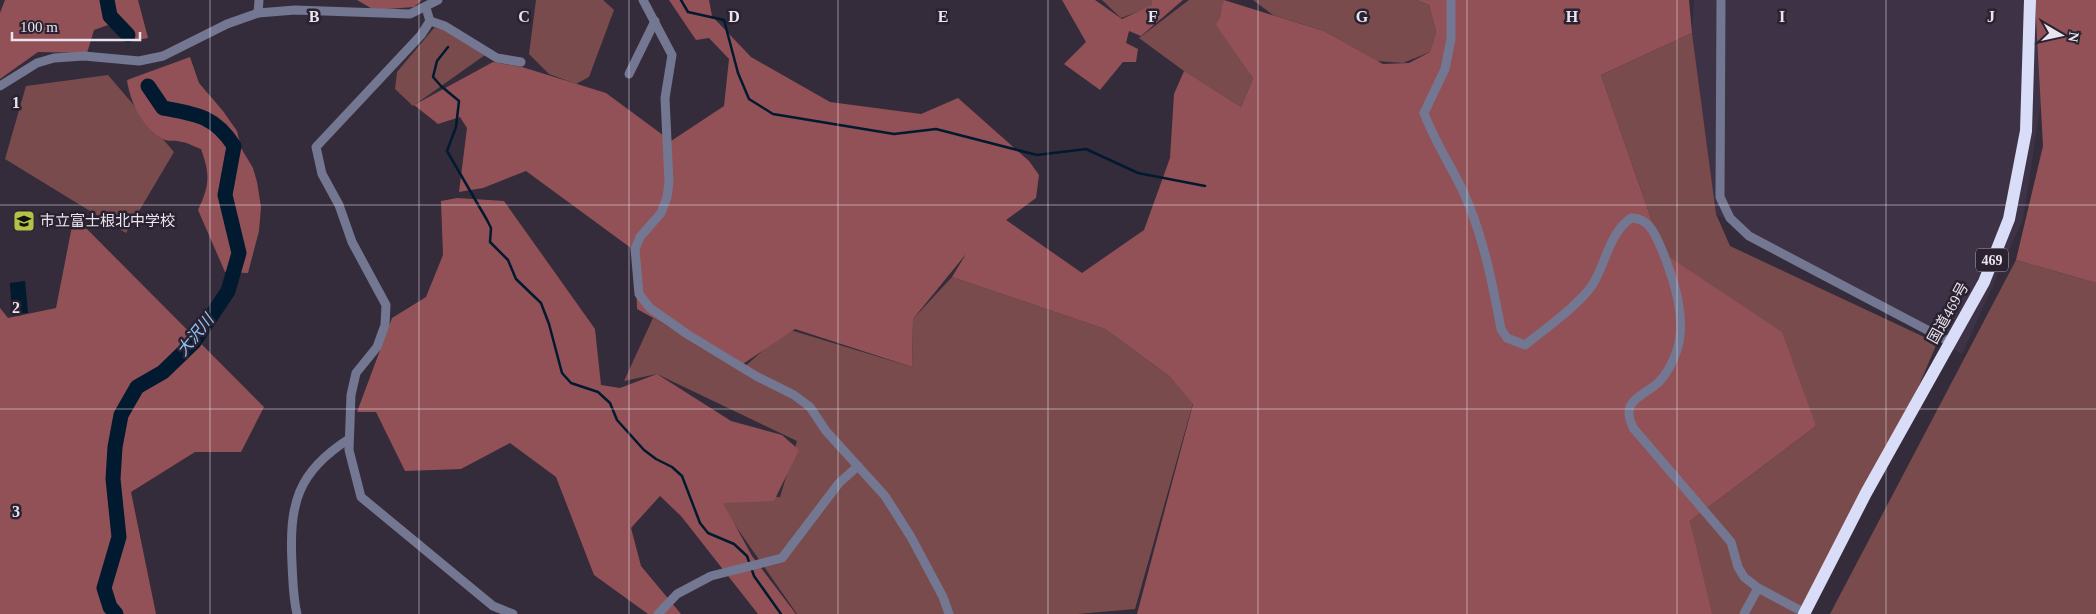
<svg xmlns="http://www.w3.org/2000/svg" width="2096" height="614" viewBox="0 0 2096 614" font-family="'Times New Roman','Noto Sans JP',serif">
  <rect width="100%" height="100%" fill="#342c3a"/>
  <path fill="#3e3246" d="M1694 0H2042L2044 83 2023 219 1962 354 1716 214 1692 33Z"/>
  <g fill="#794b4d">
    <path d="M536 0H603L614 10 589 77 576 84 549 74 529 54Z"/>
    <path d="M1102 0H1153V6L1121 18Z"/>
    <path d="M1189 0H1224L1218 23 1253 78 1241 107 1188 74 1139 38Z"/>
    <path d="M1253 0H1416L1429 5 1436 32 1430 52 1403 63 1377 61 1324 31 1273 15Z"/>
    <path d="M434 28 444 29 485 55 413 106 395 89 397 72Z"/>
    <path d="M1692 33 1716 214 1730 246 1937 343 1895 442 1804 614H1710L1690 521 1816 426 1663 253 1601 75Z"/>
    <path d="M108 75 174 152 126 233 5 159 26 86Z"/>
    <path d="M2016 260 2096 283V614H1830Z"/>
    <path d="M952 277 1105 329 1169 376 1193 403 1135 609 1078 614H797L714 495 780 497 797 441 657 374 624 381 653 318 743 368 787 329 912 367 913 319Z"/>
  </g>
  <g fill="#925156">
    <path d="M5 0H138L148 38 138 40 108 25 94 30 87 53 38 52 0 79V13Z"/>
    <path d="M357 0H422L414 7 374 10Z"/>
    <path d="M669 0H709L712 16 751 57 830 102 921 114 958 98 1029 161 1039 175 1036 198 1006 220 1082 273 1144 230 1170 158 1174 94 1184 71 1241 107 1253 78 1216 25C1222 16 1220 9 1224 0L1324 31 1383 64 1409 63 1430 52 1436 32 1429 5 1416 0H1689L1692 33 1601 75 1663 253 1782 332 1816 426 1690 521 1712 614H1137L1193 404 1169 376 1105 329 952 277 966 254 913 319 912 367 795 329 740 366 637 309 635 251 526 171 483 188 459 192 467 128 460 117 438 124 414 105 493 62 522 67 606 93 671 141 724 106 729 59 709 38 696 40Z"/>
    <path d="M1062 0H1095L1122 19 1152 5V0H1183L1141 36 1129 31 1126 43 1138 49 1136 62H1123L1100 90 1064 64 1086 42Z"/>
    <path d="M2035 0H2096V283L2016 260 2043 146Z"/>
    <path d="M190 57 199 83 223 111 237 131 241 148 253 168 257 182 261 207 259 231 248 273 225 272 198 210C210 185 210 174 201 149 195 147 189 143 182 142 176 140 168 142 163 139 142 127 130 102 127 80Z"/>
    <path d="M457 198 504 201 595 329 601 385 620 388 657 374 731 421 782 435 799 450 774 501 723 503 752 556 796 614H758L681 516 660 496 631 528 641 566 681 614H648L594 575 556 477 510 443 461 469 405 471 376 412H357L392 318 426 297 443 255 441 201Z"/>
    <path d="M74 216 264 407 241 452H195L131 492 156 614H0V308L8 318 56 308Z"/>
  </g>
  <path fill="#011a2f" d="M25 281 28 313 12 314 10 283Z"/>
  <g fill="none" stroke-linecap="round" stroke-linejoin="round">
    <g stroke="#011a2f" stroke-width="2.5">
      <path d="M681 0 688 12 724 20 738 73 749 99 773 114 894 134 936 129 1037 155 1086 149 1138 173 1205 186"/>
      <path d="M448 47 437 61 433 77 441 86 459 101 456 127 447 151 487 220 491 228 490 242 508 260 516 279 541 303 549 324 562 373 571 383 598 392 610 403 617 420 644 450 656 459 672 467 682 476 700 523 708 533 734 544 747 556 754 576 781 614"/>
    </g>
    <g stroke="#011a2f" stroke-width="15">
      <path d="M107 0 110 16 128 35"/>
      <path d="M116 614 110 607 104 588 119 537 113 479 115 447 121 415 137 387 163 372 194 342 228 291 239 253 225 195 234 146C215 116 196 114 163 108L148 86"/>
    </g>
    <g stroke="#737791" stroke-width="9">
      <path d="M643 0 672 55 665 98 669 183 667 197 661 213 640 237 635 249 639 294 650 308 687 334 756 376 794 395 810 407 826 431 885 496 911 537 943 597 949 614"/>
      <path d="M1451 0V39L1445 69 1424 113C1434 140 1449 163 1462 189 1483 234 1492 281 1501 329L1507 338 1525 345C1545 329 1576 307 1591 287 1606 265 1608 234 1631 218 1650 218 1655 235 1662 250 1674 280 1687 318 1677 350 1673 362 1667 374 1658 383 1640 398 1619 401 1634 429L1725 535 1731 542 1738 567 1744 577 1758 588 1805 613"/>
      <path d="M1721 0 1720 197 1730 218 1749 236 1950 342"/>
      <path d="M426 8 430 21 421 35 316 147 322 174 339 205 352 242 386 305 385 325 377 347 356 373 351 395 349 450 361 497 493 606 513 614"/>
      <path d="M258 13 259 0"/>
      <path d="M430 21 445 26 497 58 521 62"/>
      <path d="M629 74 655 21"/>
      <path d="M0 86 37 63 54 58 84 56 139 61 163 56 227 24 258 13 295 10 410 14 438 0"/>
      <path d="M297 614C293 598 293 581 292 564 289 504 297 472 349 439"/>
      <path d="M658 614 677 594 711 576 782 558 839 483 858 466"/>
      <path d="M1744 614 1758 588"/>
    </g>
    <path stroke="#d9ddf7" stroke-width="12" d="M1804 614 1866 493 1984 282 2009 219 2026 131 2030 0"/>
  </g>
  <path fill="none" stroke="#e9e4ed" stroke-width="1" stroke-opacity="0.55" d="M210 0V614M419 0V614M629 0V614M838 0V614M1048 0V614M1258 0V614M1467 0V614M1677 0V614M1886 0V614M0 205H2096M0 409H2096"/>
  <defs>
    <g id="school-square" transform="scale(1.125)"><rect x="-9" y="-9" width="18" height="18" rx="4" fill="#b5c249" stroke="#2a2230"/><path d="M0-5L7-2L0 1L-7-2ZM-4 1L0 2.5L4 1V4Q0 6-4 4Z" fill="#111"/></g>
  </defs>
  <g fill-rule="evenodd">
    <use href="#school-square" x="24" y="221"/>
  </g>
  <g text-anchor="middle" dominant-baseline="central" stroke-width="5" stroke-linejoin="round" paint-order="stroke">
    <rect fill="#2a2230" stroke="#b0aab4" stroke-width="1" x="1976" y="248.5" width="32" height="23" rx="4"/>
    <g font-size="14" font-weight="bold" fill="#e9e4ed">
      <text x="1992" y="260">469</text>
    </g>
    <g font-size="15" fill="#e9e4ed" stroke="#2a2230" text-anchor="start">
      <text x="40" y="221">市立富士根北中学校</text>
    </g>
    <g font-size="15" fill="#e9e4ed" stroke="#2a2230">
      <text transform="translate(1948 313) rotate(-61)">国道469号</text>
    </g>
    <g font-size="16" font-style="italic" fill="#8dc7fa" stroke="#2a2230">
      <text transform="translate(195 335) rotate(-51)">大沢川</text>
    </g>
  </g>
  <g font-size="16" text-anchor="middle" font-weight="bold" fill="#e9e4ed" stroke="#2a2230" stroke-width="5" stroke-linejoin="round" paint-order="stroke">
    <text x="314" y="22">B</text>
    <text x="524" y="22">C</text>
    <text x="734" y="22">D</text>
    <text x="943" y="22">E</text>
    <text x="1153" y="22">F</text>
    <text x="1362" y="22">G</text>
    <text x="1572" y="22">H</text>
    <text x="1782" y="22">I</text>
    <text x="1991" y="22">J</text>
    <text x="16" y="108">1</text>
    <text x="16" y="313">2</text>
    <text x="16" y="517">3</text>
  </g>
  <g transform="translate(2061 35) rotate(99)" stroke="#2a2230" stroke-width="4" paint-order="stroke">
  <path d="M0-4L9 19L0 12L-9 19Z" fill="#e9e4ed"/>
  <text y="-8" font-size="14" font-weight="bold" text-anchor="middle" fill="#e9e4ed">N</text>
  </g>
  <path d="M12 32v8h128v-8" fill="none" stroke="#e9e4ed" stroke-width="2.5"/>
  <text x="20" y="32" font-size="15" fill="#e9e4ed" stroke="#2a2230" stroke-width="4" paint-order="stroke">100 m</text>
</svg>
